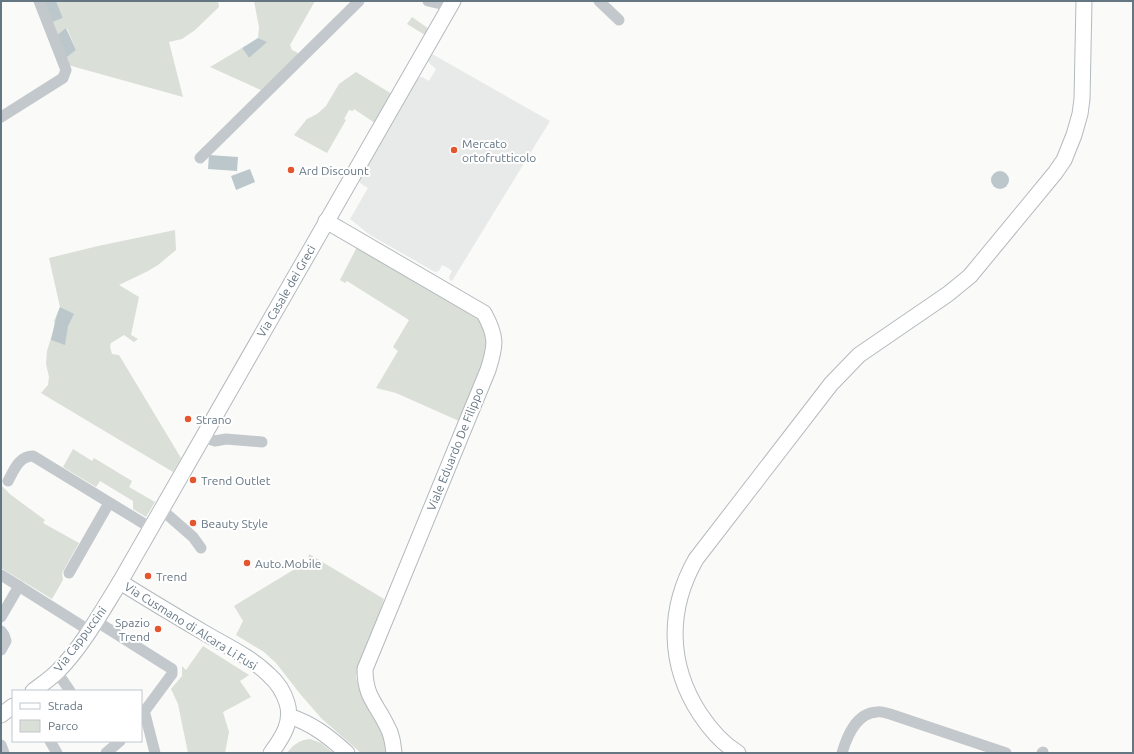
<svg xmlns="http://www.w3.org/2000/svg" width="1134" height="754" viewBox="0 0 1134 754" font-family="Ubuntu,sans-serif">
  <rect width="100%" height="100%" fill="#fafaf8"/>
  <path fill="#e8e9e9" d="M432 54 550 121 452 281 450 280 449 277 452 271 448 268 442 265 439 271 435 272 370 235 350 219 368 188 360 183 359 179 417 80 420 77H422L429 81 436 69 430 64 428 61Z"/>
  <g fill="#dadfd7">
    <path d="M56 1H218L219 7 195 30 182 39 169 42 183 97 68 65 66 58 76 50 67 28 56 36 50 23 63 18Z"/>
    <path d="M254 1H315L290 45 292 50 300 54 263 91 210 67 242 48 249 58 266 42 258 38 259 27Z"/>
    <path d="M412 17 429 29 425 35 407 24Z"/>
    <path d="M356 72 392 94 375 123 354 109 353 111 349 110 344 119 346 120 327 153 294 135 307 119 317 114 326 106 339 84Z"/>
    <path d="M175 230 176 250 158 265 148 271 119 285 139 297 131 335 138 339 134 342 124 335 111 343 110 347 112 354 119 355 181 458 173 472 41 393 48 385 49 377 46 364 47 351 55 325 54 321 60 307 49 258 98 246Z"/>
    <path d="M357 247 479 319C484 327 488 338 487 348 485 368 467 402 459 421L396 393 376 388 398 351 393 347 409 320 347 281 345 283 340 280Z"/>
    <path d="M73 449 92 461 94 458 132 481 129 487 155 502 146 517 133 509V501L100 481 96 487 63 467Z"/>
    <path d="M1 485 11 495 45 520 43 523 79 543 62 573 63 580 52 599 1 568Z"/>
    <path d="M309 554 384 599 375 627 359 662 356 677 362 698 368 709 379 724 384 736 387 753H361L322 719 301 695 276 663 264 652 236 635 243 621 234 606 308 561Z"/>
    <path d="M203 646 249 675 240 681 251 697 223 712 229 732 225 753H188L178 704 171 689 182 676V666L186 670Z"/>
    <path d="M310 739 321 743 333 753H287C293 745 299 740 310 739Z"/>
  </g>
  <g fill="#bbc7cb">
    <path d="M42 1H56L63 18 50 23Z"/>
    <path d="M66 28 76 50 66 58 56 36Z"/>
    <path d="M258 38 267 42 249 58 242 48Z"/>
    <path d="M209 155 238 157 237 171 208 169Z"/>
    <path d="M250 169 255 182 236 190 231 176Z"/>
    <circle cx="1000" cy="180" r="9"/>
    <path d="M60 307 74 314 68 326 65 345 51 340C54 328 55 319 60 307Z"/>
  </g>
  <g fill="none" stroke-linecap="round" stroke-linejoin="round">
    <g stroke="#b3babf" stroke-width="17">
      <g id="secondary">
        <path d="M326 221 484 313C497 337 496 345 488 370L365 669C365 697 376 703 387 726 392 734 393 744 394 753"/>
        <path d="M120 582C149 600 179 618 208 635 229 647 252 658 269 675 277 682 284 693 287 703 293 722 282 738 271 753"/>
        <path d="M33 691C41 685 50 679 58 671 82 647 102 611 120 582L453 1"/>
        <path d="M1 715 13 706"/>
        <path d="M289 716C313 724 328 736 347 753"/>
        <path d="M738 753C723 744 710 729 700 714 668 665 667 610 696 559L831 384 859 355 948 294 970 276 1055 173 1064 160 1074 135 1080 114 1082 99 1084 1"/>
      </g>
    </g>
    <g stroke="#c3c8cc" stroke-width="11">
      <path d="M428 1 441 4 452 3"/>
      <path d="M599 1 619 20"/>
      <path d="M1 117 63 78 66 70 39 1"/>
      <path d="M200 158 359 1"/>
      <path d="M202 437 215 441 226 439 262 442"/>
      <path d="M8 481C14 470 19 456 33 456L151 528"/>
      <path d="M161 509 193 537 201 548"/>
      <path d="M69 573 109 503"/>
      <path d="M1 575 90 631"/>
      <path d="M1 617 19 586"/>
      <path d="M96 621 172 669V674L141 716"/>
      <path d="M1 631 4 635 6 641 1 650"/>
      <path d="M57 672 70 691"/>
      <path d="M144 710 155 753"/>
      <path d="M50 741 57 753"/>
      <path d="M1 745 4 753"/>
      <path d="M106 753 120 741"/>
      <path d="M842 753C847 736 856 713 877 712 881 711 886 713 890 714L1006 753"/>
      <path d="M1042 753 1043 752"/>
    </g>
    <use href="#secondary" stroke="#fff" stroke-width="15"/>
  </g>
  <g fill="#e4572e" stroke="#fff" stroke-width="1.5">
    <circle cx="454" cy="150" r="4"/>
    <circle cx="291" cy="170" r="4"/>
    <circle cx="188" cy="419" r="4"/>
    <circle cx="193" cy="480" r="4"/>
    <circle cx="193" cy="523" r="4"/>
    <circle cx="247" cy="563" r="4"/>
    <circle cx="148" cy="576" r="4"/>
    <circle cx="158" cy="629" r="4"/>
  </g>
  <g text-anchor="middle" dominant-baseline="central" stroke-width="4" stroke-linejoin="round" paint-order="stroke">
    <g font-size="12" fill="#657683" stroke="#fff" text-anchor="start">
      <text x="462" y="143">Mercato<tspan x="462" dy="14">ortofrutticolo</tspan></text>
      <text x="299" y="170">Ard Discount</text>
      <text x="196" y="419">Strano</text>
      <text x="201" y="480">Trend Outlet</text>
      <text x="201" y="523">Beauty Style</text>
      <text x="255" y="563">Auto.Mobile</text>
      <text x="156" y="576">Trend</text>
      <text x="150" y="622" text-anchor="end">Spazio<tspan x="150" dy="14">Trend</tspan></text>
    </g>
    <g font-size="12" fill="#657683" stroke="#fff">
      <text transform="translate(286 291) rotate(-60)">Via Casale dei Greci</text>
      <text transform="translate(455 449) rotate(-68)">Viale Eduardo De Filippo</text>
      <text transform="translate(191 626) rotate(32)">Via Cusmano di Alcara Li Fusi</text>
      <text transform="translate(80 639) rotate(-53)">Via Cappuccini</text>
    </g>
  </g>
  <rect width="1134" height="754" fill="none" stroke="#657683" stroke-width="4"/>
  <rect x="12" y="690" width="130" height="52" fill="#ffffff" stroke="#c1c8cd"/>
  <rect x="20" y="703" width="20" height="6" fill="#ffffff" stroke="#c1c8cd"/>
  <text x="48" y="710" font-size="12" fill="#657683">Strada</text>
  <rect x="20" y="720" width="20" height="12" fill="#dadfd7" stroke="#c1c8cd"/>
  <text x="48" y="730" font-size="12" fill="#657683">Parco</text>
</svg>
